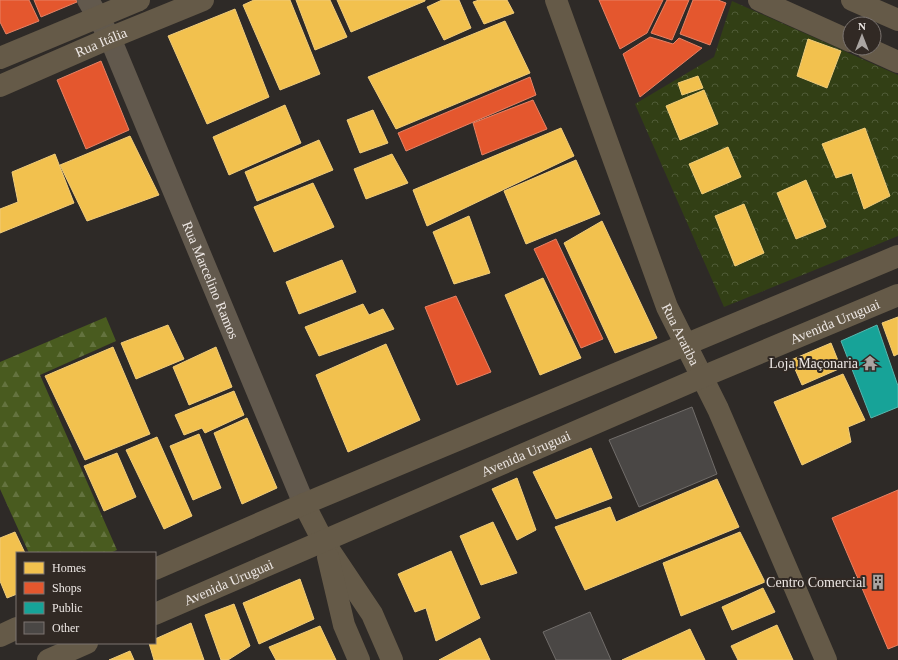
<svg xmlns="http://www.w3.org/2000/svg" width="898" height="660" viewBox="0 0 898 660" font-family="Georgia,serif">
  <defs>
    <pattern id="forest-firs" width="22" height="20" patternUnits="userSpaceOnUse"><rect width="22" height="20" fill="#495b1f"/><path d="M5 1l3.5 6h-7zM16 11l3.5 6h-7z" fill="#64733f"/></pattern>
    <pattern id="park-crowns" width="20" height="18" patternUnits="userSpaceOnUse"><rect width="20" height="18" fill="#323f15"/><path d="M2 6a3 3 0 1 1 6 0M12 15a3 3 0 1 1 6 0" fill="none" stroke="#505b37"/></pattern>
  </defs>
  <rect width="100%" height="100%" fill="#2e2a27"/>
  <path fill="url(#forest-firs)" d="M106 317 116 341 40 375 117 550 110 553H29L0 489V362Z"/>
  <path fill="url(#park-crowns)" d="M732 1 898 75V236L724 307 635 104 714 57Z"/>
  <g fill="#f2c14e" stroke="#f0cc7b">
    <path d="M254 0H290L320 74 280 90 243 5Z"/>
    <path d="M296 0H330L347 37 315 50Z"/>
    <path d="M337 0H425V1L351 32Z"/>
    <path d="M442 0H459L471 28 444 40 427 7Z"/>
    <path d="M479 0H507L514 13 484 24 473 2Z"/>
    <path d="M235 9 269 97 207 124 168 36Z"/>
    <path d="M505 21 530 73 396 129 368 77Z"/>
    <path d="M808 39 841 51 827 88 797 76Z"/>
    <path d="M698 76 703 88 682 95 678 83Z"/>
    <path d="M704 90 718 124 680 140 666 106Z"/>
    <path d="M285 105 301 143 229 175 213 137Z"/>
    <path d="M373 110 388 143 360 153 347 120Z"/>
    <path d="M561 128 574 156 427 226 413 190Z"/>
    <path d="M865 128 890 196 864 209 852 173 836 178 822 144Z"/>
    <path d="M130 136 159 195 87 221 60 165Z"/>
    <path d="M319 140 333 170 257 201 245 172Z"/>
    <path d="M728 147 741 177 702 194 689 164Z"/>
    <path d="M55 154 74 203 0 233V209L18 202 12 172Z"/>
    <path d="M392 154 408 183 366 199 354 169Z"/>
    <path d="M576 160 600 214 526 244 504 191Z"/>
    <path d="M806 180 826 227 796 239 777 193Z"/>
    <path d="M313 183 334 227 274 252 254 207Z"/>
    <path d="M744 204 764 253 735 266 715 216Z"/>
    <path d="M469 216 490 273 454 284 433 232Z"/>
    <path d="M602 221 657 338 615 353 564 243Z"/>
    <path d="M342 260 356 292 299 314 286 282Z"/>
    <path d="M543 278 581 358 540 375 505 295Z"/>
    <path d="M363 304 369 315 383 309 394 329 319 356 305 327Z"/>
    <path d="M898 317V354L894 356 882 323Z"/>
    <path d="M168 325 184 359 136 379 121 343Z"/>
    <path d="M831 343 841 368 802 385 791 360Z"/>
    <path d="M386 344 420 420 348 452 316 375Z"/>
    <path d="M113 347 150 434 85 460 45 376Z"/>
    <path d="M216 347 232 387 189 405 173 367Z"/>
    <path d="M843 374 865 420 848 427 851 442 802 465 774 402Z"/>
    <path d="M234 391 244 415 205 433 202 428 184 435 175 415Z"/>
    <path d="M247 418 277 488 242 504 214 433Z"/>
    <path d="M199 434 221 488 193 500 170 446Z"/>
    <path d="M157 437 192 516 164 529 126 450Z"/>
    <path d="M591 448 612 498 556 519 533 472Z"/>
    <path d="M117 453 136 497 104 511 84 466Z"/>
    <path d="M517 478 536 530 517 540 492 489Z"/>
    <path d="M717 479 739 527 585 590 555 527 610 507 616 522Z"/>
    <path d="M493 522 517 573 481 585 460 536Z"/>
    <path d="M15 532 25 553H17V594L7 598 0 581V538Z"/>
    <path d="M740 532 765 582 681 616 663 563Z"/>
    <path d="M451 551 480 618 436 641 426 608 415 612 398 574Z"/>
    <path d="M300 579 314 619 259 644 243 603Z"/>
    <path d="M763 588 775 612 732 630 722 607Z"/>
    <path d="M234 604 250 646 228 660H221L205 615Z"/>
    <path d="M191 623 204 660H154L149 643H155V639Z"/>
    <path d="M777 625 793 660H738L731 646Z"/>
    <path d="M320 626 336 660H276L269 647Z"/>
    <path d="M690 629 705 660H622Z"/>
    <path d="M480 638 490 660H439Z"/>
    <path d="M130 651 134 660H109Z"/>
  </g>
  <g fill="#e4572e" stroke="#e78265">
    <path d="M0 0H29L39 21 6 34 0 22Z"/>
    <path d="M34 0H76L77 2 41 17Z"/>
    <path d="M599 0H663L647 33 620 49Z"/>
    <path d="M667 0H689L672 40 651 33Z"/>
    <path d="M693 0H718L726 3 710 45 680 34Z"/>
    <path d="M650 37 673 44 679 38 702 48 640 97 623 54Z"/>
    <path d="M101 61 129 130 86 149 57 80Z"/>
    <path d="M530 77 536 95 406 151 398 133Z"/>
    <path d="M533 100 547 129 482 155 473 123Z"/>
    <path d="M556 239 603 339 581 348 534 249Z"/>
    <path d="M456 296 491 372 457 385 425 307Z"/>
    <path d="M898 490V645L888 649 832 518Z"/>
  </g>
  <path fill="#17a398" stroke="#57b7af" d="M877 325 898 386V407L871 418 841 341Z"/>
  <g fill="#4a4745" stroke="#716d6a">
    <path d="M692 407 717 474 639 507 609 440Z"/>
    <path d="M590 612 611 660H556L543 632Z"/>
  </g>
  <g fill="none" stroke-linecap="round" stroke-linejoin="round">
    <path stroke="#62594d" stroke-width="22" id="s1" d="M88 0 110 38 304 504"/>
    <g stroke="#655a48" stroke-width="22">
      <path id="s2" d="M556 0 667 307 718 409 826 660"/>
      <path d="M759 0 850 41"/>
      <path d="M852 0 898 20"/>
      <path d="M867 48 898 62"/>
      <path d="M0 58 139 0"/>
      <path id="s3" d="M0 86 110 38 203 0"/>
      <path d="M304 504 323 541 372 614 392 660"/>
      <path d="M328 557 344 625 359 660"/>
      <path d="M155 569 304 504 898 256"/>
      <path id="s4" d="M155 614 702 377 898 295"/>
      <path d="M0 636 17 628"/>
      <path d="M48 660 87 643"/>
    </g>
  </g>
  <defs>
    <g id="temple-bare" transform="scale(1.2)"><path d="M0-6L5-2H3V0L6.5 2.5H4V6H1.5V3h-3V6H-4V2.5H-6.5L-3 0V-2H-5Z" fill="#aaa5a2" stroke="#312924" stroke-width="2.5" paint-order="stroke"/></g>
    <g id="building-bare" transform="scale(1.2)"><path d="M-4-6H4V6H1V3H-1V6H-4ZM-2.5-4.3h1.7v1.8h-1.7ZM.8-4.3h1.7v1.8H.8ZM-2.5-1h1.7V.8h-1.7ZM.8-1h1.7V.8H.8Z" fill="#aaa5a2" stroke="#312924" stroke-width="2.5" paint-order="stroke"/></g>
  </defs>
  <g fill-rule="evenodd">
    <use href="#temple-bare" x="870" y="363"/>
    <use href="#building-bare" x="878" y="582"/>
  </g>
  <g text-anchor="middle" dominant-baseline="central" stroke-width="4" stroke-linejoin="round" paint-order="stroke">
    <g font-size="14" fill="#ede7e4" stroke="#312924">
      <text stroke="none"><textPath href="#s3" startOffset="110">Rua Itália</textPath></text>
      <text stroke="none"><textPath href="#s1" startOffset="306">Rua Marcelino Ramos</textPath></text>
      <text stroke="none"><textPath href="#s4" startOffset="740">Avenida Uruguai</textPath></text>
      <text stroke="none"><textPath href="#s2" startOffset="357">Rua Aratiba</textPath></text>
      <text stroke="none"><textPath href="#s4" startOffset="404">Avenida Uruguai</textPath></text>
      <text stroke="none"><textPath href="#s4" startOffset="80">Avenida Uruguai</textPath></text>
    </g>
    <g font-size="14" fill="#ede7e4" stroke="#312924" text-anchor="end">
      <text x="858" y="363">Loja Maçonaria</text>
      <text x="866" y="582">Centro Comercial</text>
    </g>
  </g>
  <rect x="16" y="552" width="140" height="92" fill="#312924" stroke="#7c7571"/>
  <rect x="24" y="562" width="20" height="12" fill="#f2c14e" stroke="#7c7571"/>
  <text x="52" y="572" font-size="12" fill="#ede7e4">Homes</text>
  <rect x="24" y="582" width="20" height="12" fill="#e4572e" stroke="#7c7571"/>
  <text x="52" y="592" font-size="12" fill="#ede7e4">Shops</text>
  <rect x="24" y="602" width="20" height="12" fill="#17a398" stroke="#7c7571"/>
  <text x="52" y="612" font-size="12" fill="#ede7e4">Public</text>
  <rect x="24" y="622" width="20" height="12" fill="#4a4745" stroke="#7c7571"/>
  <text x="52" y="632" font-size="12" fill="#ede7e4">Other</text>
  <g transform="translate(862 36)"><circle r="19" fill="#312924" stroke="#7c7571"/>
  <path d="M0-3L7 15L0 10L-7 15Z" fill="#aaa5a2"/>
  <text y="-6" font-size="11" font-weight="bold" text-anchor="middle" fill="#ede7e4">N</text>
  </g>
</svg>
